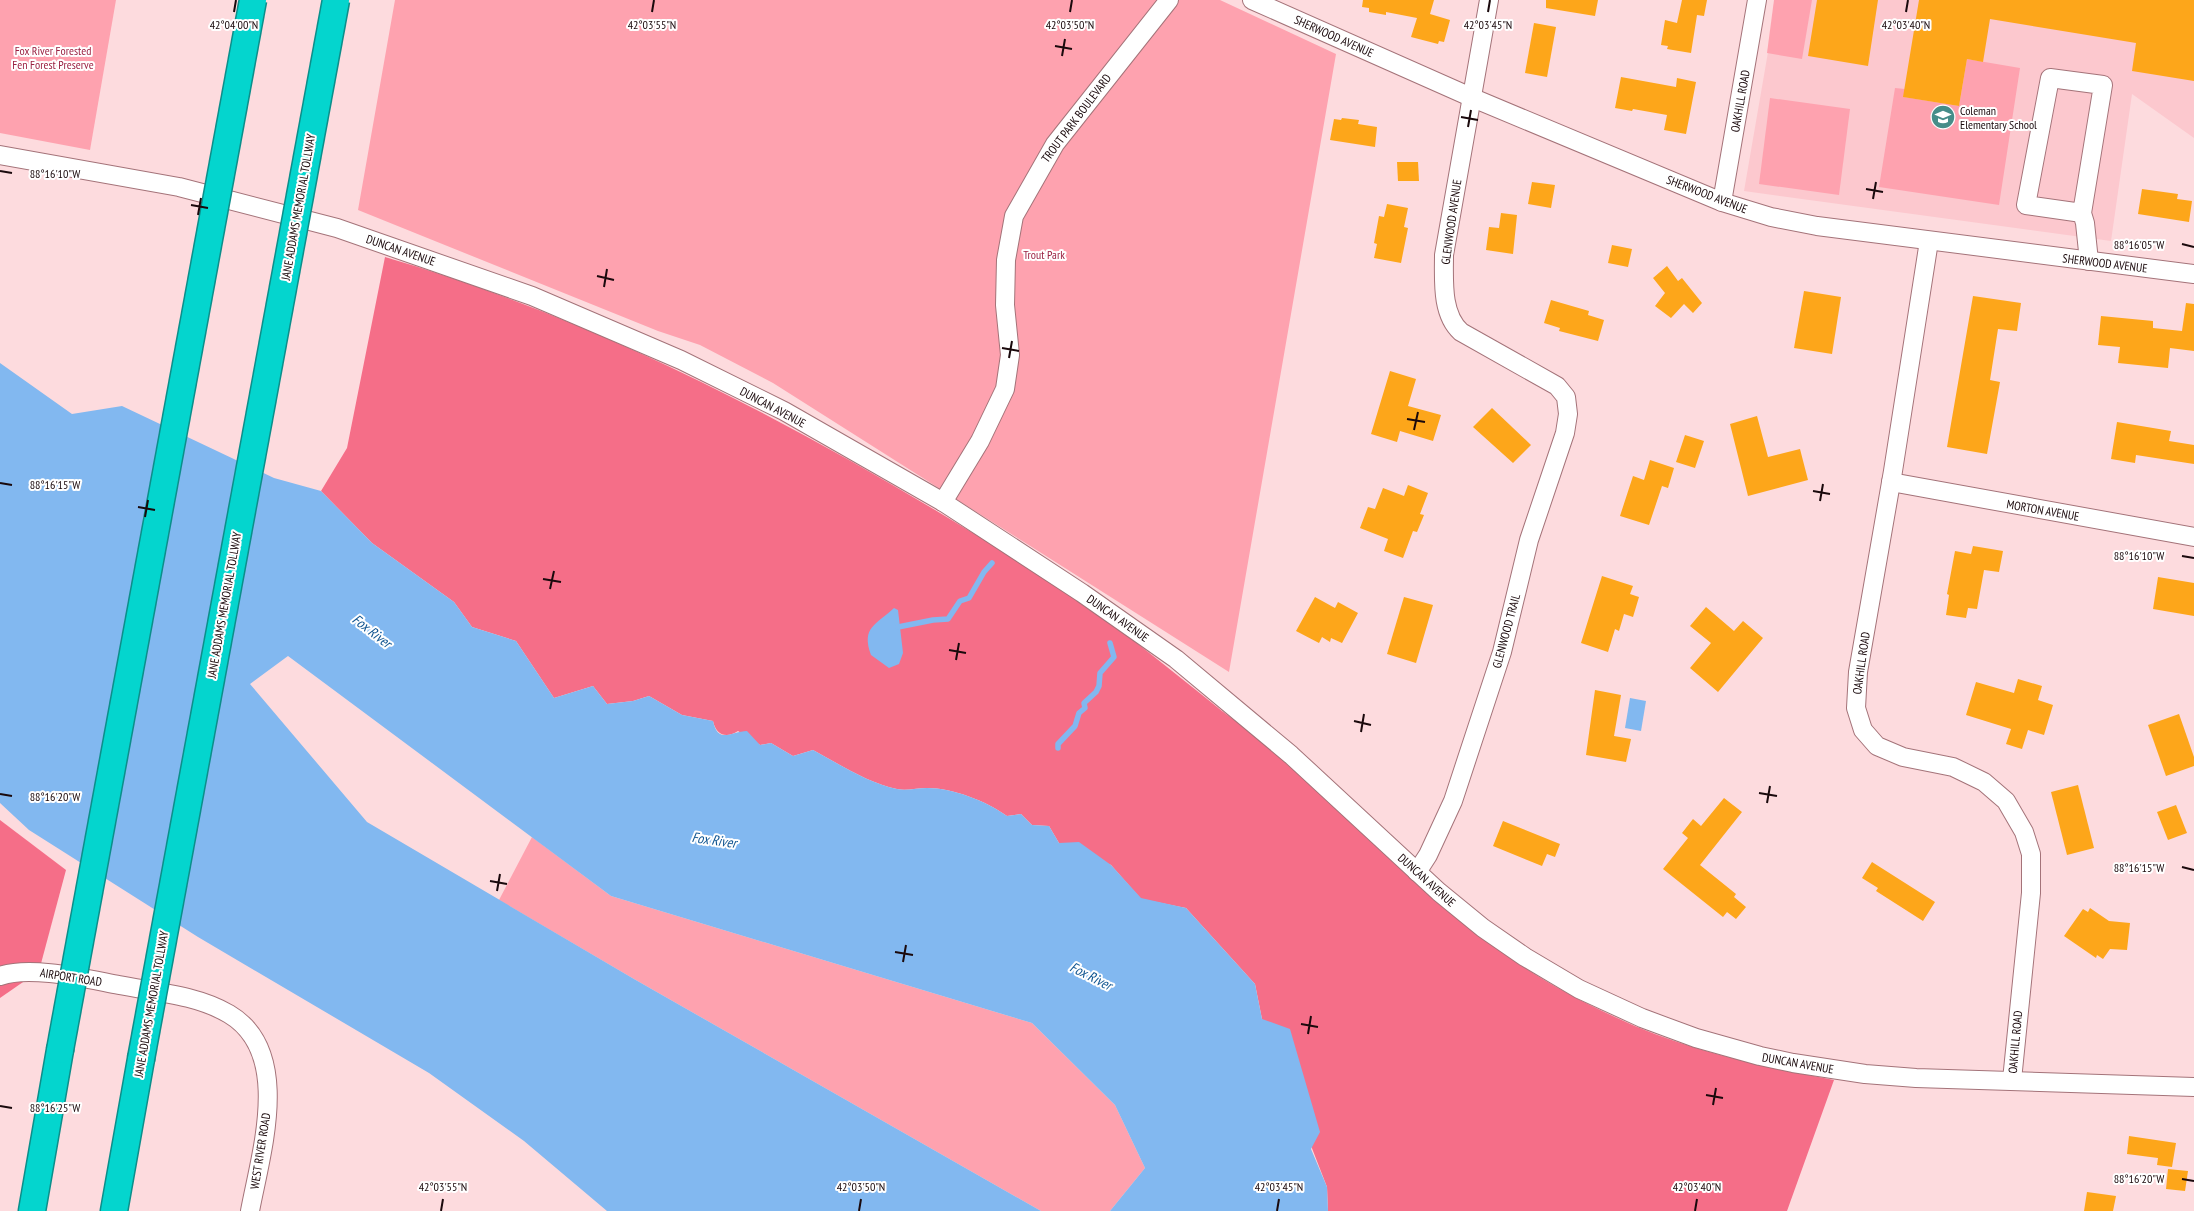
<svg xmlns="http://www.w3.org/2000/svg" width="2194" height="1211" viewBox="0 0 2194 1211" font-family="'PT Sans Narrow',sans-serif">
  <rect width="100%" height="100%" fill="#fddbde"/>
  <path fill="#fcc8ce" d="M1777 0H2194V138L2132 94 2111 241 1744 191Z"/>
  <g fill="#fea2af">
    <path d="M0 0H116L90 150 0 133Z"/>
    <path d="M395 0H1220L1336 54 1229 672 773 383 700 345 658 331 358 210Z"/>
    <path d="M1774 0H1812L1802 59 1767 53Z"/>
    <path d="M1967 59 2020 68 1999 205 1879 187 1895 88 1905 89 1904 97 1959 106Z"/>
    <path d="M1770 98 1850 109 1839 195 1759 184Z"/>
    <path d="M532 837 611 896 1032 1023 1115 1105 1145 1168 1110 1211H1041L634 979 499 900Z"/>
  </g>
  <g fill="#f56e88">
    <path d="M385 257C582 315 770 410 945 516 1008 554 1071 593 1129 637 1160 661 1191 686 1222 711 1242 726 1263 741 1282 758 1353 822 1419 893 1498 949 1534 976 1574 998 1615 1017 1684 1050 1760 1066 1834 1080L1787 1211H1328L1327 1187 1262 1019 1255 984 1186 908 1141 899 1111 865 1059 843 1049 826 1032 825 1021 814 1007 816C986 801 953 788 927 788 918 788 906 791 897 789 870 784 837 763 813 750L793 756 771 743 760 745 738 731C726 739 716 735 713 721L682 715 649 696 633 701 607 704 593 686 554 698 516 641 472 627 454 602 372 543 321 491 347 448Z"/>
    <path d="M0 820 66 870 39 971 0 998Z"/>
  </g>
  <g fill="#82b8f0">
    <path d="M0 363 72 414 122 406 274 478 321 491 372 543 454 602 472 627 516 641 554 698 593 686 607 704 633 701 649 696 682 715 713 721C718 745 732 731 747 731L760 745 771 743 793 756 813 750C837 763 870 784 897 789 906 791 918 788 927 788 953 788 986 801 1007 816L1021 814 1032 825 1049 826 1059 843 1079 842 1111 865 1141 898 1186 908 1255 984 1262 1019 1290 1029 1320 1132 1311 1149 1327 1187 1328 1211H1110L1145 1168 1115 1105 1032 1023 611 896 288 656 250 684 367 822 634 979 1041 1211H607L524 1141 429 1073 198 937 29 830 0 803Z"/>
    <path d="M894 608 898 610 903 653 899 664 889 668 871 655C861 627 876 625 894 608Z"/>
    <path d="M1630 698 1646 701 1641 731 1625 728Z"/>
  </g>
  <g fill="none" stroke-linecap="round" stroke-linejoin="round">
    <g stroke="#82b8f0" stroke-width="5.5">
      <path d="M898 627 933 620 948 619 960 601 969 598 984 572 992 563"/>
      <path d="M1058 748V744L1075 726 1079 713 1085 708 1084 703 1096 692 1099 686 1100 673 1114 657 1110 643"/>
    </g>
  </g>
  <g fill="#fda61a">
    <path d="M1363 0H1434L1430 14 1450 20 1444 42 1439 41 1438 44 1411 37 1417 18 1386 12V15L1369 12V8L1362 7Z"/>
    <path d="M1546 0H1598L1595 16 1546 8Z"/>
    <path d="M1682 0H1707L1704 16 1697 15 1691 53 1667 49 1668 46 1661 45 1665 20 1677 23Z"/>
    <path d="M1817 0H1878L1868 66 1808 56Z"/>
    <path d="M1919 0H2194V81L2132 71 2136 43 1990 19 1983 62 1967 59 1959 106 1903 97Z"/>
    <path d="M1534 23 1556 27 1547 77 1525 73Z"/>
    <path d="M1621 77 1676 87 1677 78 1696 82 1686 134 1664 130 1667 115 1633 109 1632 111 1615 108Z"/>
    <path d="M1342 118 1359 120 1358 124 1377 127 1375 147 1330 140 1334 119 1341 120Z"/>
    <path d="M1397 162H1418L1419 181H1398Z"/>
    <path d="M1532 182 1555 185 1551 208 1528 204Z"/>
    <path d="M2142 189 2178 194 2177 199 2192 201 2189 222 2138 214Z"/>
    <path d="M1387 204 1408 208 1404 227 1408 228 1401 263 1374 258 1377 244 1374 243 1379 216 1384 217Z"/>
    <path d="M1501 213 1517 215 1513 254 1486 250 1489 227 1499 228Z"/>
    <path d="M1612 245 1632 249 1628 267 1608 263Z"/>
    <path d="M1667 266 1678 281 1682 278 1702 303 1693 313 1684 304 1671 318 1655 306 1665 293 1653 278Z"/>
    <path d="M1804 291 1841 297 1832 354 1794 348Z"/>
    <path d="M1973 296 2021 303 2017 331 1998 329 1990 380 2000 382 1987 454 1947 447Z"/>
    <path d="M1551 300 1589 311 1588 315 1604 320 1598 341 1559 331 1560 328 1544 323Z"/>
    <path d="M2186 303 2194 304V351L2170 348 2168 368 2118 363 2120 347 2098 345 2101 316 2153 321V328L2182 331Z"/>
    <path d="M1390 371 1416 379 1408 406 1441 415 1433 441 1400 431 1397 442 1371 434Z"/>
    <path d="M1492 408 1531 445 1513 463 1473 427Z"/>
    <path d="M1757 416 1768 457 1800 449 1808 480 1748 496 1730 424Z"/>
    <path d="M2117 422 2171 431 2169 441 2194 445V464L2136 455 2135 463 2111 459Z"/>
    <path d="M1685 435 1704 441 1695 468 1676 462Z"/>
    <path d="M1650 460 1674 468 1668 488 1662 486 1649 525 1620 516 1633 476 1644 480Z"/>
    <path d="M1408 485 1428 493 1420 514 1424 515 1417 532 1413 531 1403 558 1384 551 1388 539 1360 528 1368 507 1375 509 1383 488 1404 496Z"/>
    <path d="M1973 546 2003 551 1999 572 1984 570 1977 609 1968 608 1966 618 1946 615 1949 595 1947 594 1955 551 1971 554Z"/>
    <path d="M1602 576 1633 586 1630 594 1639 597 1633 617 1624 614 1619 631 1615 629 1608 652 1581 643Z"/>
    <path d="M2158 577 2194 583V616L2153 609Z"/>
    <path d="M1315 597 1335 608 1338 602 1358 613 1342 643 1331 638 1330 642 1322 637 1319 643 1296 631Z"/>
    <path d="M1404 597 1433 605 1416 663 1387 654Z"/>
    <path d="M1706 607 1734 631 1743 621 1763 638 1718 692 1690 668 1711 643 1690 626Z"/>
    <path d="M2018 679 2042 686 2038 700 2053 705 2044 735 2028 730 2022 749 2006 744 2011 729 1966 715 1976 682 2014 693Z"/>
    <path d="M1595 690 1621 695 1614 736 1631 739 1626 762 1586 755Z"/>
    <path d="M2179 714 2194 757V766L2166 776 2148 725Z"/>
    <path d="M2078 785 2094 848 2067 855 2051 792Z"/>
    <path d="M1724 798 1742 812 1700 865 1736 894 1734 897 1746 907 1736 919 1727 912 1723 917 1663 869 1688 838 1682 833 1693 819 1701 826Z"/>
    <path d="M2176 805 2187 833 2168 840 2157 812Z"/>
    <path d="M1503 821 1560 844 1555 857 1547 854 1542 866 1493 846Z"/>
    <path d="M1872 862 1935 902 1923 921 1876 891 1878 888 1862 878Z"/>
    <path d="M2090 908 2109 921 2130 923 2127 950 2110 949 2103 959 2097 955 2096 958 2064 936 2083 909 2088 912Z"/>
    <path d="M2129 1136 2176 1143 2172 1167 2157 1165 2158 1158 2127 1154Z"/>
    <path d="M2168 1169 2188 1171 2185 1191 2166 1189Z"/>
    <path d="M2087 1192 2116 1196 2113 1211H2084Z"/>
  </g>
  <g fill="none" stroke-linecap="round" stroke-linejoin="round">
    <g stroke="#a47379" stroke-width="20">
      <g id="minor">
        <path d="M1252 0 1473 98 1722 202 1771 217 1817 226 2194 274"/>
        <path d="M0 155 179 187 337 228 532 296 681 360 784 411 943 502 1082 593 1176 659 1291 755 1439 892 1483 928 1525 957 1579 989 1642 1018 1696 1038 1760 1056 1793 1063 1865 1074 1916 1078 2194 1087"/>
        <path d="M1722 202 1757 0"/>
        <path d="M2082 213 2026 205 2050 78 2103 85 2082 213 2085 223 2089 261"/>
        <path d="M1929 241 1893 471 1858 672 1856 708 1863 730 1877 746 1903 757 1953 767 1984 782 2006 801 2024 832 2031 854V893L2012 1080"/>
        <path d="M1891 482 2194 537"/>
        <path d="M943 502 980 441 1005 389 1010 355 1005 305 1006 260 1014 216 1055 144 1169 0"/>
        <path d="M1417 872 1428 855 1453 801 1502 652 1529 540 1565 433 1568 414 1566 397 1557 386 1461 332C1441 314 1444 280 1444 255L1489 0"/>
        <path d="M0 976C30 965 87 979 119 985 155 992 197 995 229 1014 293 1052 261 1152 250 1211"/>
      </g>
    </g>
    <g stroke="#0c8e8a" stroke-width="29">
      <g id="highway">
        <path d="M32 1211 60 1050"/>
        <path d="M114 1211 141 1059"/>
      </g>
    </g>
    <use href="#minor" stroke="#fff" stroke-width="18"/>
    <use href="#highway" stroke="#04d5ce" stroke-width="26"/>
    <g stroke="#0c8e8a" stroke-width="29" stroke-linecap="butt">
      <g id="highway-bridge">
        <path d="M60 1050 253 0"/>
        <path d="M141 1059 336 0"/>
      </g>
    </g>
    <use href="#highway-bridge" stroke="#04d5ce" stroke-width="26"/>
  </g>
  <path fill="none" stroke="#1a090c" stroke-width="2" d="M234 12 236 0M652 12 654 0M1070 12 1072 0M1488 12 1490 0M1906 12 1908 0M1055 46 1072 49M1062 56 1065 39M1461 117 1478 120M1468 127 1471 110M0 171 12 173M1866 189 1883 192M1873 199 1876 182M191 205 208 208M198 215 201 198M2182 244 2194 247M597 276 614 280M604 287 607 269M1002 348 1019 351M1009 358 1012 341M1407 419 1425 422M1414 430 1418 412M0 483 12 485M1813 491 1830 494M1820 501 1823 484M138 507 155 510M145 517 148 500M2182 556 2194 558M543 579 561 582M550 589 554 571M949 650 966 653M956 660 959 643M1354 721 1371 725M1361 732 1364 714M1759 793 1777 796M0 794 12 796M1767 803 1770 786M2182 867 2194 870M490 881 507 884M497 891 500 874M895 952 913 955M903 962 906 945M1301 1024 1318 1027M1308 1034 1311 1016M1706 1095 1723 1098M1713 1105 1716 1088M0 1106 12 1108M2182 1179 2194 1181M441 1211 443 1199M859 1211 861 1199M1277 1211 1279 1199M1695 1211 1697 1199"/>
  <defs>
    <g id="school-disc" transform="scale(1.25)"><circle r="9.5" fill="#468d89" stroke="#fff"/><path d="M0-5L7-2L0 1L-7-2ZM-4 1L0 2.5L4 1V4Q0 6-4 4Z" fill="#fff"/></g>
  </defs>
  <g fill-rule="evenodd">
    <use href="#school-disc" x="1943" y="117"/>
  </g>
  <g text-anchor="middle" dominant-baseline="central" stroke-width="4" stroke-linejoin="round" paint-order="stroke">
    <g font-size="12" fill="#1a090c" stroke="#fff">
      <text transform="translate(1334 36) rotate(24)">SHERWOOD AVENUE</text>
      <text transform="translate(1740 101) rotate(-80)">OAKHILL ROAD</text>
      <text transform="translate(1076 118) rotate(-53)">TROUT PARK BOULEVARD</text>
      <text transform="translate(1707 194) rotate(21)">SHERWOOD AVENUE</text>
      <text transform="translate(298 207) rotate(-80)">JANE ADDAMS MEMORIAL TOLLWAY</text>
      <text transform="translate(1451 222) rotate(-82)">GLENWOOD AVENUE</text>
      <text transform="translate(401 250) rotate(19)">DUNCAN AVENUE</text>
      <text transform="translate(2105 263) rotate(7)">SHERWOOD AVENUE</text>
      <text transform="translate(773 407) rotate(28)">DUNCAN AVENUE</text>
      <text transform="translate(2043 510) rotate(10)">MORTON AVENUE</text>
      <text transform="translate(224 605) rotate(-80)">JANE ADDAMS MEMORIAL TOLLWAY</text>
      <text transform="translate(1118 618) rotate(35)">DUNCAN AVENUE</text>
      <text transform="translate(1506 631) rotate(-75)">GLENWOOD TRAIL</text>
      <text transform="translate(1861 663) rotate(-82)">OAKHILL ROAD</text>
      <text transform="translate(1427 880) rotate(42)">DUNCAN AVENUE</text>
      <text transform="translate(71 977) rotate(9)">AIRPORT ROAD</text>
      <text transform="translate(151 1004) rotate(-80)">JANE ADDAMS MEMORIAL TOLLWAY</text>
      <text transform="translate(2015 1042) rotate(-85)">OAKHILL ROAD</text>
      <text transform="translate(1798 1063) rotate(10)">DUNCAN AVENUE</text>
      <text transform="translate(260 1151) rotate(-81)">WEST RIVER ROAD</text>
    </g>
    <g font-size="12" fill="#9b2142" stroke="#fff">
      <text x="53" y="50">Fox River Forested<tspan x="53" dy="14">Fen Forest Preserve</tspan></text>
      <text x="1044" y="254">Trout Park</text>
    </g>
    <g font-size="12" fill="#1a090c" stroke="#fff" text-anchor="start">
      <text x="1960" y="110">Coleman<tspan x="1960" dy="14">Elementary School</tspan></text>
    </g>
    <g font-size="14" font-style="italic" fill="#105591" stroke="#fff">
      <text transform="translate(372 631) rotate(38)">Fox River</text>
      <text transform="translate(714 840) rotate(8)">Fox River</text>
      <text transform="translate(1091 976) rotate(27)">Fox River</text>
    </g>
  </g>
  <g font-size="12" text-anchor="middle" fill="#1a090c" stroke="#fff" stroke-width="4" stroke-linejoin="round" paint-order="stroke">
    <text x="234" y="29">42°04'00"N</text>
    <text x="652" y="29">42°03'55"N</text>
    <text x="1070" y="29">42°03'50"N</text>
    <text x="1488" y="29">42°03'45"N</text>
    <text x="1906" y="29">42°03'40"N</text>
    <text x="55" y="178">88°16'10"W</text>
    <text x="2139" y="249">88°16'05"W</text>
    <text x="55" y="489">88°16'15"W</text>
    <text x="2139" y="560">88°16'10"W</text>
    <text x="55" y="801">88°16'20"W</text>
    <text x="2139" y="872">88°16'15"W</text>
    <text x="55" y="1112">88°16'25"W</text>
    <text x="2139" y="1183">88°16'20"W</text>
    <text x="443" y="1191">42°03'55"N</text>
    <text x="861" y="1191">42°03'50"N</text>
    <text x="1279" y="1191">42°03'45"N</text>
    <text x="1697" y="1191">42°03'40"N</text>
  </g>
</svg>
